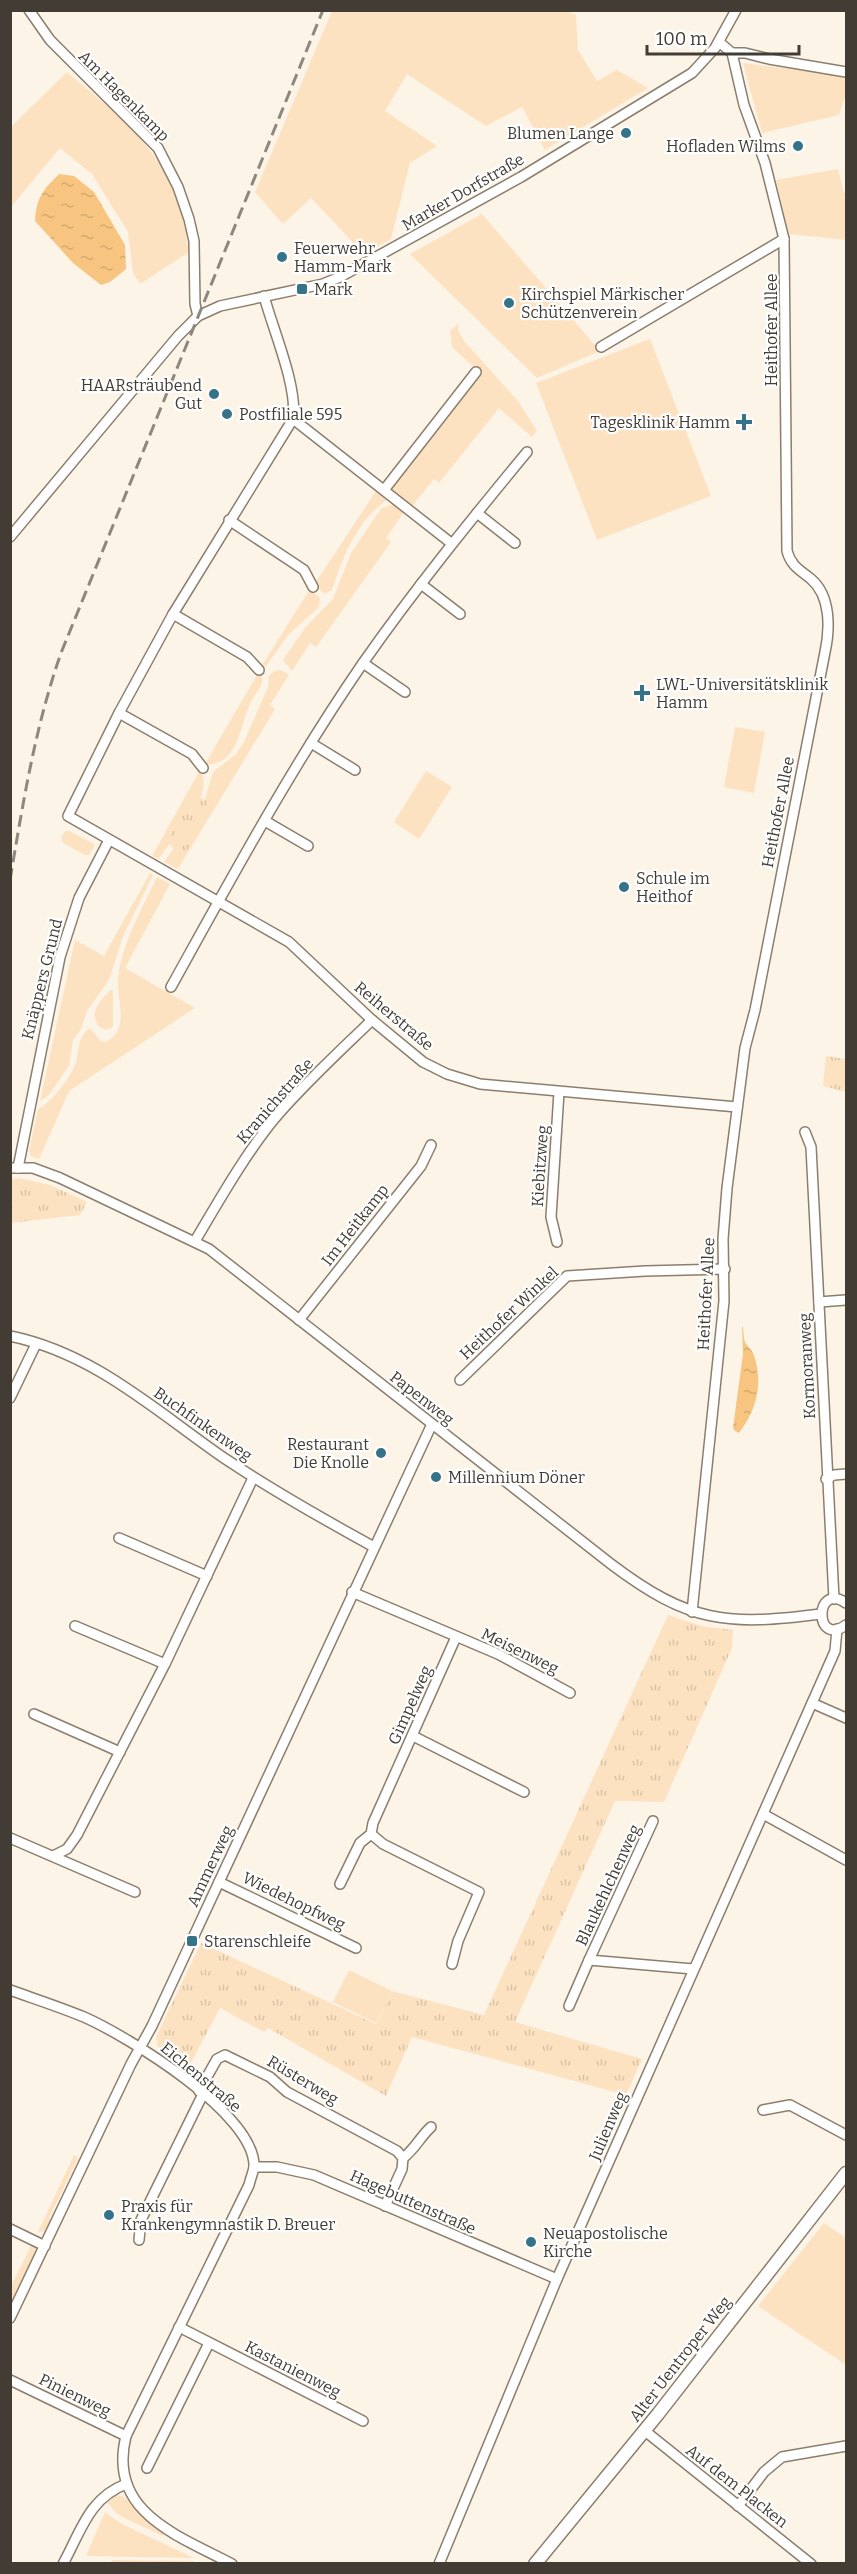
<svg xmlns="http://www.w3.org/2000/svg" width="857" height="2574" viewBox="0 0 857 2574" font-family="Bitter,serif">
  <defs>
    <pattern id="park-tufts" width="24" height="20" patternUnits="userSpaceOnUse" patternTransform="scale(1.5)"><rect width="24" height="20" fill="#fce2c1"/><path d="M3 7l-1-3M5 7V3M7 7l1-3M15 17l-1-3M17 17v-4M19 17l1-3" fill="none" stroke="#d9c3a6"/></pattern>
    <pattern id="water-ripples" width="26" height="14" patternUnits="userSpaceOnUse" patternTransform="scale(1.5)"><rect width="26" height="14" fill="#f7c580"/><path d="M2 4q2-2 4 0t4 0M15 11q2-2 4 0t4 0" fill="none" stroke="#d5aa6f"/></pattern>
  </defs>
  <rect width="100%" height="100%" fill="#fdf4e8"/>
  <g fill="#fce2c1">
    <path d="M332 11H567L576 15 578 50 597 81 617 70 648 88 545 150 522 107 486 126 407 74 385 111 437 146 410 163 391 239 364 254 311 198 283 224 255 192Z"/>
    <path d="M743 63 846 76V94L839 115 762 133Z"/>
    <path d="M67 72C112 110 162 148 180 206 184 221 186 237 189 252L140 284 133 273 128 232 92 174 60 148 11 207V127Z"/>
    <path d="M838 169 844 193H846V240L789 234 776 180Z"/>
    <path d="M482 214 600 351 537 378 410 254Z"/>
    <path d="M459 323 458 330 464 341 518 401 537 431 532 437 499 408 439 483 434 479 412 506 388 487 478 371 452 347 450 331Z"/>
    <path d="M650 339 711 496 597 540 536 383Z"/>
    <path d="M376 491 388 499C356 522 344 554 332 590L325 594 314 585Z"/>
    <path d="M394 504 404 512 386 538 391 542 316 647 310 643 292 671 283 660 305 628 333 599 351 553 378 513 382 508Z"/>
    <path d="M310 589 320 598 319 607 289 634 266 666 261 667Z"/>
    <path d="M281 670 289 675 270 705 275 709 178 869 164 862 202 809 213 772 236 754 244 742 268 687 269 676 274 671Z"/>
    <path d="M258 673 262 677C263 687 255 693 251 702 240 723 239 767 205 764Z"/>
    <path d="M735 727 765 732 754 793 724 787Z"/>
    <path d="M200 770C217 796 171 838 159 859L152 856Z"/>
    <path d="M426 771 452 787 419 839 394 822Z"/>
    <path d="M65 831H69L94 844V847L89 855H85L63 843 61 838Z"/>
    <path d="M150 873 153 875 123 936 109 980 87 1011 81 1029 73 1040 69 1066 48 1096 40 1101 75 940 104 956Z"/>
    <path d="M157 877 170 884 125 968 195 1008 69 1091 39 1159 31 1156 29 1151 38 1109C51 1103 72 1076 76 1062 79 1049 78 1036 90 1028L101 1041 106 1042C131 1028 116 1001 118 978 122 943 142 909 157 877Z"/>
    <path d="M110 990H113V1027L106 1030 98 1026 94 1015 98 1004Z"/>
    <path d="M349 1970 392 1991 376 2023 333 2002Z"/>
    <path d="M74 2155 78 2158 49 2218 51 2223 46 2231 38 2232Z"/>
    <path d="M824 2223 846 2238V2365L758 2306Z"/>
    <path d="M32 2244 38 2249 15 2295V2305L11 2304 10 2288Z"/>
    <path d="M115 2495C130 2494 147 2523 163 2531V2536L126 2519 116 2513 106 2501Z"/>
    <path d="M105 2512 122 2524 194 2558 86 2556Z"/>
    <path d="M112 2560 192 2561 200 2563H111Z"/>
  </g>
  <g fill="url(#park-tufts)">
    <path d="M197 795 208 802C207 812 195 847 185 851 183 851 177 851 175 851L168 842 182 805 188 797Z"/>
    <path d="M826 1056 846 1059V1092L823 1086Z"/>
    <path d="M19 1178 50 1185 87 1202 80 1215 11 1223V1179Z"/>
    <path d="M668 1615 702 1626 733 1630 732 1648 664 1802 615 1801 515 2022 642 2059 626 2095 412 2037 386 2096 268 2028 264 2032 220 2008 186 2072 158 2048 156 2037 201 1943 376 2024 392 1991 484 2015Z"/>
  </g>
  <g fill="url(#water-ripples)">
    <path d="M59 174 74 176 94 192 125 245 126 269 110 282 101 285 73 263 35 221C36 198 43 190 59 174Z"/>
    <path d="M742 1325C744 1329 743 1336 745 1342 747 1346 751 1349 753 1353 764 1381 757 1410 739 1433L735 1431 733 1428 743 1354Z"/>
  </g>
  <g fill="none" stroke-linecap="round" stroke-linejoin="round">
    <g stroke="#8c7e6d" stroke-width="12">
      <g id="street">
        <path d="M29 10 50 40 158 148 178 187 189 219 194 241 195 304 198 316"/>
        <path d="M732 53H745L769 59 846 72"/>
        <path d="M264 296C273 330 298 387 293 419L173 614 119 713 68 816 289 942 372 1020 423 1062 447 1074 480 1084 737 1107"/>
        <path d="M601 347 784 239"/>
        <path d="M293 419 451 543"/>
        <path d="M384 490 476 372"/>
        <path d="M477 513 515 543"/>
        <path d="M229 520 304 570 313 587"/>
        <path d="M10 537 178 336 198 316 220 306 323 284 340 277 521 177 692 73 715 48 736 10"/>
        <path d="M421 584 460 614"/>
        <path d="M173 614 247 657 259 670"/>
        <path d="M363 663 405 692"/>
        <path d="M119 713 192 754 203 768"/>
        <path d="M311 743 355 770"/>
        <path d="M265 821 308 846"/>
        <path d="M171 987C232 877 292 766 363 663 414 590 470 521 527 452"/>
        <path d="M805 1132 811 1147 834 1599"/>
        <path d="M10 1168H33L60 1178 209 1249 611 1564C689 1623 727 1626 821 1614"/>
        <path d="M18 1168 60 957 79 898 109 840"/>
        <path d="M195 1241C220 1199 244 1156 275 1118 305 1083 339 1052 372 1020"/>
        <path d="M557 1242 551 1217 559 1092"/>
        <path d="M819 1302 846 1300"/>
        <path d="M299 1320 421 1166 431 1145"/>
        <path d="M10 1336C94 1353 156 1411 224 1458 272 1490 323 1519 374 1547"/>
        <path d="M460 1380 567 1276 645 1271 725 1269"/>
        <path d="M10 1398 36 1344"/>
        <path d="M826 1479 834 1475 846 1474"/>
        <path d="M119 1538 207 1576"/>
        <path d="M352 1592 498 1654 570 1693"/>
        <path d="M846 1603C814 1581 814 1648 846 1625"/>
        <path d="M692 1612 724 1301 723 1239 727 1188 745 1048 755 1010 825 652C830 629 831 596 811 579 800 570 791 566 787 551L784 239 765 163 744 105 732 53 719 42"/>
        <path d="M75 1626 165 1664"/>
        <path d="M812 1703 846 1718"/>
        <path d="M34 1714 120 1752"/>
        <path d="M413 1736 524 1792"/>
        <path d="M763 1814 846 1860"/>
        <path d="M653 1821 589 1960 693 1969"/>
        <path d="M371 1834 383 1844 479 1892 458 1941 452 1964"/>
        <path d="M10 1838 135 1892"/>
        <path d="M53 1856 67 1849 77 1835 165 1664 253 1478"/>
        <path d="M219 1882 356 1948"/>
        <path d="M340 1884 360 1843 371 1834 373 1823 456 1637"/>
        <path d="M10 1990C35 1999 60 2007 84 2017 127 2036 256 2114 254 2167 253 2173 250 2180 249 2185L126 2436C107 2512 177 2535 232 2564"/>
        <path d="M569 2006 589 1960"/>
        <path d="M199 2091 217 2059 225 2055 270 2077 287 2092 397 2151 403 2158 402 2169 385 2206"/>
        <path d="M763 2110 790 2105 846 2135"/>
        <path d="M403 2158C415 2149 420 2137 431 2127"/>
        <path d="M254 2167H277L314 2175 557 2279"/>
        <path d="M10 2229 45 2246"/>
        <path d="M139 2240 141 2220 203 2094"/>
        <path d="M10 2318 131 2064 152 2026 432 1424"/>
        <path d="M179 2327 363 2421"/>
        <path d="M10 2380 126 2436"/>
        <path d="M645 2431 811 2564"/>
        <path d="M147 2468 209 2343"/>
        <path d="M738 2506 764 2472 782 2457 846 2446"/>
        <path d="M63 2564C81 2531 89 2498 126 2484"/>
        <path d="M439 2564 557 2279 835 1651 837 1629"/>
      </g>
    </g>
    <g stroke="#8c7e6d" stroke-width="15">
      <path id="secondary" d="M535 2564 658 2414 846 2173"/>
    </g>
    <use href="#street" stroke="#fff" stroke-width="9"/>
    <use href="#secondary" stroke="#fff" stroke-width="12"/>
    <path stroke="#8e877d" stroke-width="3" stroke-dasharray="12 6" stroke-linecap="butt" d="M10 880C23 803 35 727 61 653L323 10"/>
  </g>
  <g fill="#357389" stroke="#fff" stroke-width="2">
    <circle cx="626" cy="133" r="6"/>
    <circle cx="798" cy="146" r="6"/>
    <circle cx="282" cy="257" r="6"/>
    <rect x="296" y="283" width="12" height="12" rx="3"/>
    <circle cx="509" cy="303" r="6"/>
    <circle cx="214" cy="394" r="6"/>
    <circle cx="227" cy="414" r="6"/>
    <path d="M741 413h6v6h6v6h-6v6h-6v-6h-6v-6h6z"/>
    <path d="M639 684h6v6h6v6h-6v6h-6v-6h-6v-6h6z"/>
    <circle cx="624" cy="887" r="6"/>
    <circle cx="381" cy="1453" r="6"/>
    <circle cx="436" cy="1477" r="6"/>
    <rect x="186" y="1935" width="12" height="12" rx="3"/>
    <circle cx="109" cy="2215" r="6"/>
    <circle cx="531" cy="2242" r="6"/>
  </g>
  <g text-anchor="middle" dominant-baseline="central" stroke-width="4.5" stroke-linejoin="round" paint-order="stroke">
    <g font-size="16" fill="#423c34" stroke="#fff">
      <text transform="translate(124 96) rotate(45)">Am Hagenkamp</text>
      <text transform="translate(463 192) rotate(-30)">Marker Dorfstraße</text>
      <text transform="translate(771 330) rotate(-90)">Heithofer Allee</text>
      <text transform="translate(778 812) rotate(-79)">Heithofer Allee</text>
      <text transform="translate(42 979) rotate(-76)">Knäppers Grund</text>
      <text transform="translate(394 1016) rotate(40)">Reiherstraße</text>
      <text transform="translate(275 1101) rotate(-49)">Kranichstraße</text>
      <text transform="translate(540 1166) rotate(-86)">Kiebitzweg</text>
      <text transform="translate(355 1225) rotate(-52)">Im Heitkamp</text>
      <text transform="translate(706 1294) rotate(-87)">Heithofer Allee</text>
      <text transform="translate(509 1313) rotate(-43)">Heithofer Winkel</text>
      <text transform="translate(807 1366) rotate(-93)">Kormoranweg</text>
      <text transform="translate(422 1398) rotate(38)">Papenweg</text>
      <text transform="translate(203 1424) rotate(35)">Buchfinkenweg</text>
      <text transform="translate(520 1651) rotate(26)">Meisenweg</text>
      <text transform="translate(410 1705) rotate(-66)">Gimpelweg</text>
      <text transform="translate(210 1866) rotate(-65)">Ammerweg</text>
      <text transform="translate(608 1885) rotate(-65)">Blaukehlchenweg</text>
      <text transform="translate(294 1901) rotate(26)">Wiedehopfweg</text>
      <text transform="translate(201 2077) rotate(40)">Eichenstraße</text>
      <text transform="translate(303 2080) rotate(31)">Rüsterweg</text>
      <text transform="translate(608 2126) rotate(-67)">Julienweg</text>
      <text transform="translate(413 2202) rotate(24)">Hagebuttenstraße</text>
      <text transform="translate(680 2359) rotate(-52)">Alter Uentroper Weg</text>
      <text transform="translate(293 2369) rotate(27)">Kastanienweg</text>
      <text transform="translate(75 2395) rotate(26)">Pinienweg</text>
      <text transform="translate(737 2486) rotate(38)">Auf dem Placken</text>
    </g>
    <g font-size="16" fill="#423c34" stroke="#fff" text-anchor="start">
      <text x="614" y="133" text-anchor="end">Blumen Lange</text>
      <text x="786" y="146" text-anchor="end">Hofladen Wilms</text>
      <text x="294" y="248">Feuerwehr<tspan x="294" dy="18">Hamm-Mark</tspan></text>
      <text x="314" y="289">Mark</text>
      <text x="521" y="294">Kirchspiel Märkischer<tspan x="521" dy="18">Schützenverein</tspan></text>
      <text x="202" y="385" text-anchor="end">HAARsträubend<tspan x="202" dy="18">Gut</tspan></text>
      <text x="239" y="414">Postfiliale 595</text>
      <text x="730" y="422" text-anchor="end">Tagesklinik Hamm</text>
      <text x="656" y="684">LWL-Universitätsklinik<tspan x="656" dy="18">Hamm</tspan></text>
      <text x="636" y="878">Schule im<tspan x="636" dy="18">Heithof</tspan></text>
      <text x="369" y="1444" text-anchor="end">Restaurant<tspan x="369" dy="18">Die Knolle</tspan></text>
      <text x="448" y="1477">Millennium Döner</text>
      <text x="204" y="1941">Starenschleife</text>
      <text x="121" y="2206">Praxis für<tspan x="121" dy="18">Krankengymnastik D. Breuer</tspan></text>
      <text x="543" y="2233">Neuapostolische<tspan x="543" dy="18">Kirche</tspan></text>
    </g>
  </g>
  <rect width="857" height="2574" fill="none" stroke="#423c34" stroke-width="24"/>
  <path d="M647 45v9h152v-9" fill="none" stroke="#423c34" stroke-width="3"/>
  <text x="656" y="45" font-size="18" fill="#423c34" stroke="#ffffff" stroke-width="4.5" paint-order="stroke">100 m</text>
</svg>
